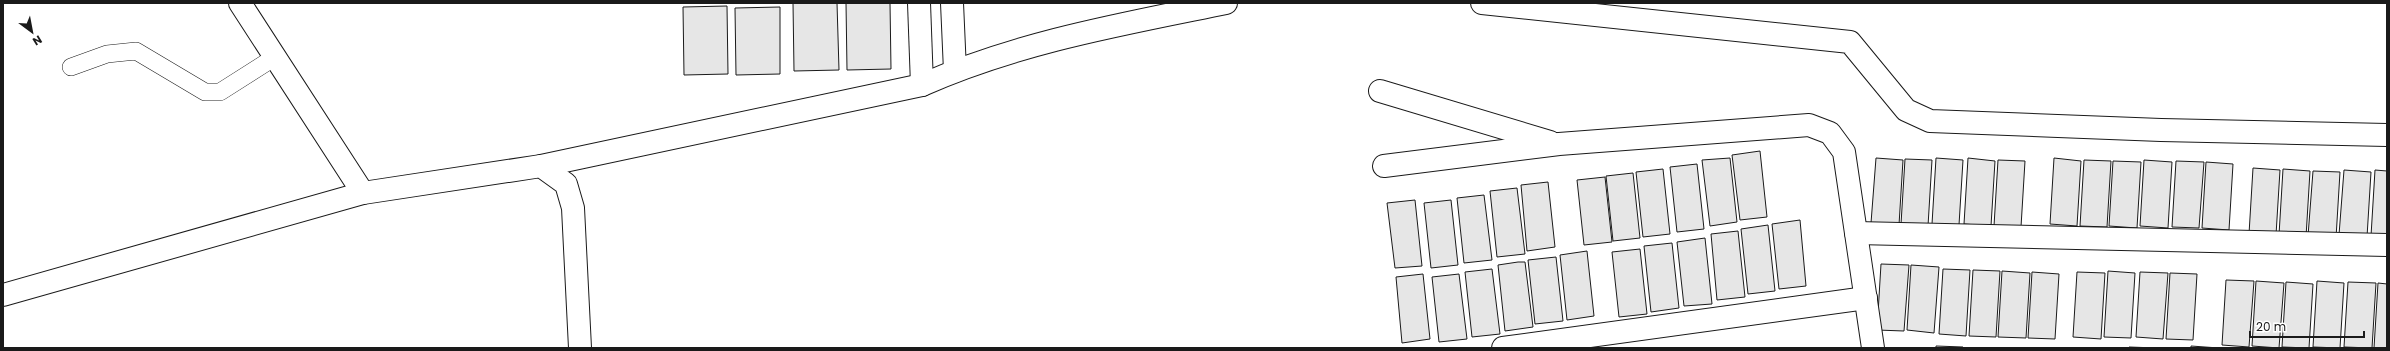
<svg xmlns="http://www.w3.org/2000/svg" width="2390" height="351" viewBox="0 0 2390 351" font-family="Poppins,sans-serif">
  <rect width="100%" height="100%" fill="#fff"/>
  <g fill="#e6e6e6" stroke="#1a1a1a">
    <path d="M793 3H837L839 70 794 71Z"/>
    <path d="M846 3H890L891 69 847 70Z"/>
    <path d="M727 6 728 74 684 75 683 7Z"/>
    <path d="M780 7V74L736 75 735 8Z"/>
    <path d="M1760 151 1767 217 1740 220 1732 155Z"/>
    <path d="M1730 158 1737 222 1710 226 1702 160Z"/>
    <path d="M1876 158 1903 160 1899 225 1871 223Z"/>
    <path d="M1936 158 1963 160 1959 225 1932 224Z"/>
    <path d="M1968 158 1995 161 1991 226 1964 224Z"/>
    <path d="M2054 158 2081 161 2077 226 2050 224Z"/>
    <path d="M1905 159 1932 160 1928 226 1901 224Z"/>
    <path d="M1998 160 2025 161 2021 227 1994 226Z"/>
    <path d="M2084 160 2111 161 2107 227 2080 226Z"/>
    <path d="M2144 160 2172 162 2168 228 2140 226Z"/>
    <path d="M2113 161 2141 162 2137 228 2109 226Z"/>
    <path d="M2176 161 2204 162 2199 228 2172 227Z"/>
    <path d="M2206 162 2233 164 2229 230 2202 228Z"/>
    <path d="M1697 164 1704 229 1677 232 1670 167Z"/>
    <path d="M2253 168 2280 170 2276 235 2249 234Z"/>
    <path d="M1663 169 1670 234 1643 237 1636 172Z"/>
    <path d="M2283 169 2310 171 2306 237 2279 235Z"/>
    <path d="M2344 170 2371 172 2367 237 2339 235Z"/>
    <path d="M2375 170 2387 171V237L2371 236Z"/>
    <path d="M2313 171 2340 172 2336 238 2308 236Z"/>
    <path d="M1633 173 1640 238 1613 241 1606 176Z"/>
    <path d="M1605 177 1612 242 1584 245 1577 180Z"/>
    <path d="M1548 182 1555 247 1527 251 1521 185Z"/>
    <path d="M1517 188 1525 254 1497 257 1490 191Z"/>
    <path d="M1484 195 1492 260 1464 263 1457 198Z"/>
    <path d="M1415 200 1422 266 1395 268 1387 203Z"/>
    <path d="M1451 200 1458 265 1431 268 1424 203Z"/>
    <path d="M1800 220 1806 286 1779 289 1772 224Z"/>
    <path d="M1768 225 1775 291 1748 294 1741 229Z"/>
    <path d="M1738 231 1745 297 1717 300 1711 234Z"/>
    <path d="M1705 238 1712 304 1684 306 1677 242Z"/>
    <path d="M1672 243 1679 308 1651 312 1644 246Z"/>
    <path d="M1640 249 1647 314 1619 317 1612 252Z"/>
    <path d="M1587 251 1594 316 1567 320 1560 255Z"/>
    <path d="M1556 257 1563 321 1535 324 1528 260Z"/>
    <path d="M1518 262H1525L1533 327 1505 331 1498 265Z"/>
    <path d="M1881 264 1909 265 1904 331 1877 330Z"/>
    <path d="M1911 265 1939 267 1934 333 1907 330Z"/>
    <path d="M1492 269 1500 334 1472 337 1465 272Z"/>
    <path d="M1943 269 1970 270 1966 336 1939 334Z"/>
    <path d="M1973 270 2000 271 1996 337 1969 336Z"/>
    <path d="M2002 271 2030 273 2026 338 1998 337Z"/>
    <path d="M2108 271 2135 273 2131 338 2104 337Z"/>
    <path d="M2032 272 2059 274 2055 339 2028 338Z"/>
    <path d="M2077 272 2105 273 2101 339 2073 337Z"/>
    <path d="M2140 272 2168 273 2163 339 2136 337Z"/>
    <path d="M2170 273 2197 274 2193 340 2166 339Z"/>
    <path d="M1423 274 1430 339 1402 343 1396 277Z"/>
    <path d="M1459 274 1467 339 1439 342 1432 277Z"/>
    <path d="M2226 280 2254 281 2249 347 2222 345Z"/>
    <path d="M2256 281 2284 283 2279 348 2252 346Z"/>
    <path d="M2317 281 2344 283 2340 348 2313 347Z"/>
    <path d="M2286 282 2313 284 2309 348 2282 347Z"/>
    <path d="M2348 282 2376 283 2372 348 2344 347Z"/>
    <path d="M2378 283 2387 284V348H2374Z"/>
    <path d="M1936 346 1963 347V348H1936Z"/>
    <path d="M2191 346 2219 348H2191Z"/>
    <path d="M2129 347 2157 348H2129Z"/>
  </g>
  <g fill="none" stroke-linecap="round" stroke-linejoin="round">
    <g stroke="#1a1a1a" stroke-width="18">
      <path id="service" d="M71 67 107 54 136 51 205 92H220L275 57"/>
    </g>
    <g stroke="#1a1a1a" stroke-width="24">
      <g id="minor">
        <path d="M240 3 363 193"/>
        <path d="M919 3 922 85"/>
        <path d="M952 3 955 71"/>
        <path d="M1482 3 1850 42 1906 110 1930 121 2161 130 2387 135"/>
        <path d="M1380 91 1550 142"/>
        <path d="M541 166 922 85C1019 42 1123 24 1226 3"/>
        <path d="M1384 166 1559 144 1809 125 1830 133 1844 152 1873 348"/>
        <path d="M1856 233 2387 245"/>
        <path d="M3 295 363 193 541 166 566 184 573 208 580 348"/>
        <path d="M1503 348 1866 298"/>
      </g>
    </g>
    <use href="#service" stroke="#fff" stroke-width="17"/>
    <use href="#minor" stroke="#fff" stroke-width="22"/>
  </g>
  <rect width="2390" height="351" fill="none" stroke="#1a1a1a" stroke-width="8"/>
  <g transform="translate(32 32) rotate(148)" stroke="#ffffff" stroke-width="3" paint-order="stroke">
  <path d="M0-3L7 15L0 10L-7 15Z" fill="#1a1a1a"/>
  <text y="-6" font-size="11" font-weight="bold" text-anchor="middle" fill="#1a1a1a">N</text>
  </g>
  <path d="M2250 331v6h114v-6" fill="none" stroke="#1a1a1a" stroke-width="2"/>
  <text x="2256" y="331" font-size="12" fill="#1a1a1a" stroke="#ffffff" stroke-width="3" paint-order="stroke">20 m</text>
</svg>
